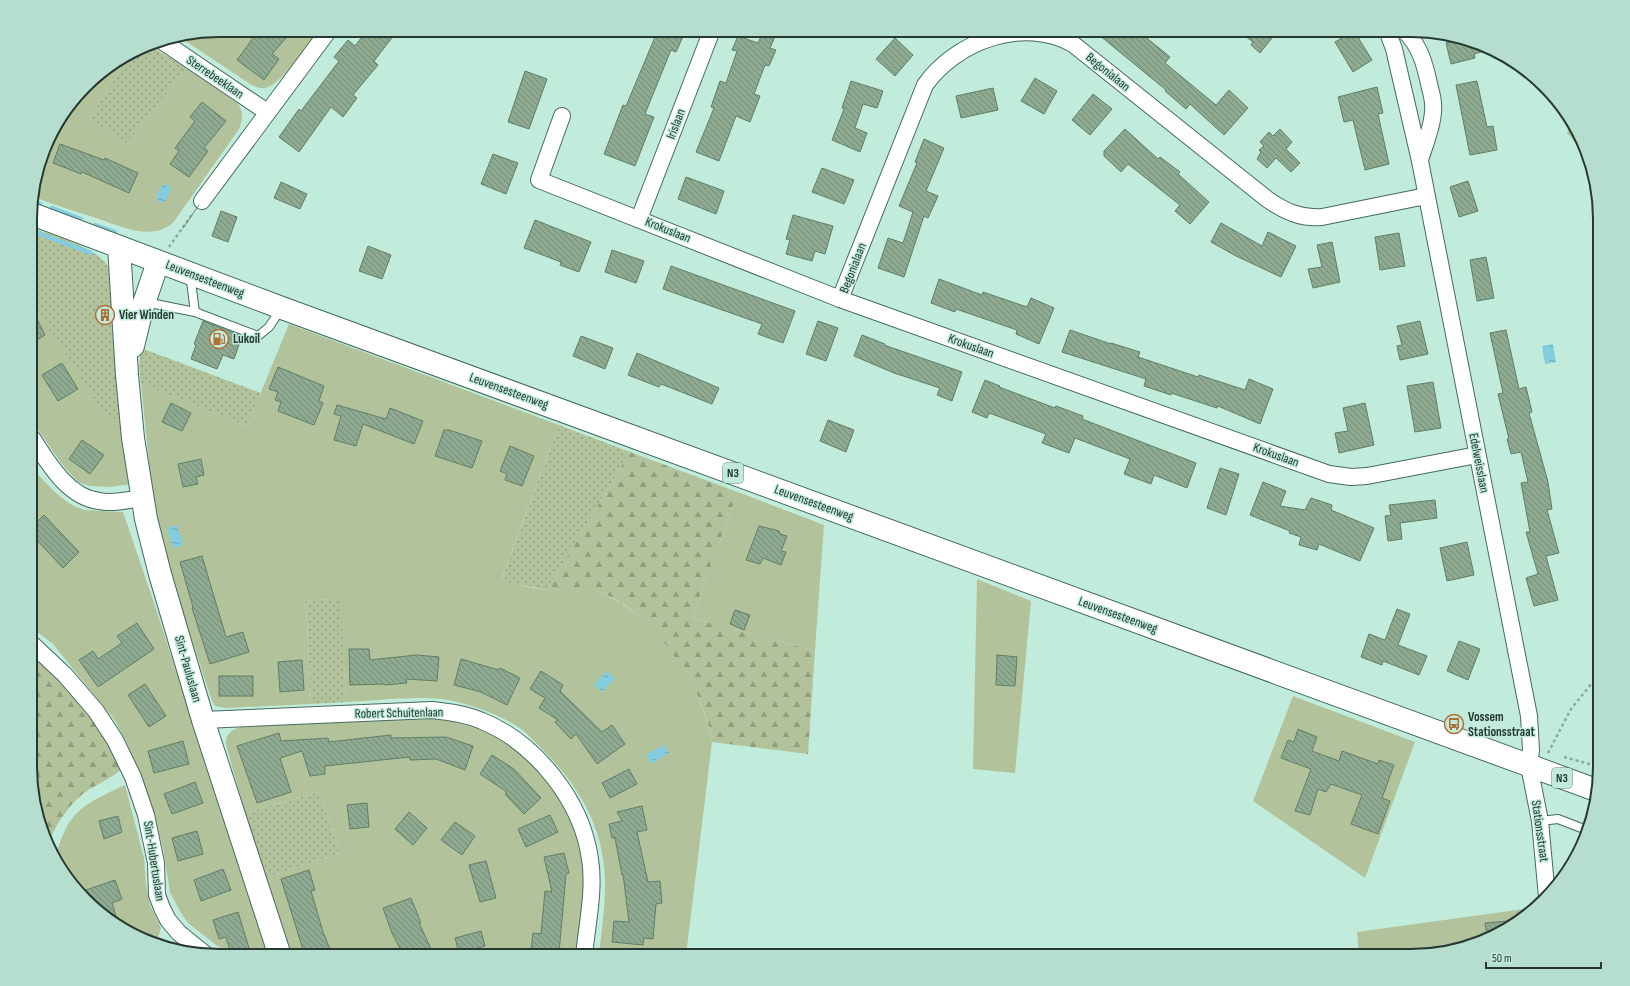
<svg xmlns="http://www.w3.org/2000/svg" width="1630" height="986" viewBox="0 0 1630 986" font-family="'Sofia Sans Condensed',sans-serif">
  <defs>
    <pattern id="grass-dots" width="8" height="8" patternUnits="userSpaceOnUse"><rect width="8" height="8" fill="#b2c39c"/><path d="M2 2h.1M6 6h.1" fill="none" stroke="#919f80" stroke-width="1.8" stroke-linecap="round"/></pattern>
    <pattern id="forest-firs" width="22" height="20" patternUnits="userSpaceOnUse"><rect width="22" height="20" fill="#b2c39c"/><path d="M5 1l3.5 6h-7zM16 11l3.5 6h-7z" fill="#919f80"/></pattern>
    <pattern id="water-ripples" width="26" height="14" patternUnits="userSpaceOnUse"><rect width="26" height="14" fill="#83cdde"/><path d="M2 4q2-2 4 0t4 0M15 11q2-2 4 0t4 0" fill="none" stroke="#6ba7b5"/></pattern>
    <pattern id="building-back-hatch" width="6" height="6" patternUnits="userSpaceOnUse"><rect width="6" height="6" fill="#8eab91"/><path d="M-1 5l2 2M0 0l6 6M5-1l2 2" fill="none" stroke="#748c77"/></pattern>
  </defs>
  <rect width="100%" height="100%" fill="#c1ecdc"/>
  <g fill="url(#grass-dots)">
    <path d="M147 44 187 68 127 143 89 119 128 56Z"/>
    <path d="M32 228C53 236 100 247 109 269L124 423 110 417 99 407 40 317 32 307Z"/>
    <path d="M141 348 261 393 247 426 141 384 139 365Z"/>
    <path d="M559 425 630 452 547 590 501 581Z"/>
    <path d="M341 598 346 702 311 704 306 601Z"/>
    <path d="M319 792 340 853 265 878 245 813Z"/>
  </g>
  <g fill="url(#forest-firs)">
    <path d="M1571 121 1590 159V160L1567 133Z"/>
    <path d="M630 452 738 492 692 618 815 651 808 754 712 742C706 704 687 672 662 642 645 621 629 603 601 593 584 587 565 590 547 590Z"/>
    <path d="M32 654 54 674 103 733 122 769C111 778 102 782 90 789 71 801 59 820 50 839L32 791Z"/>
  </g>
  <g fill="#b2c39c">
    <path d="M219 30H318C308 43 282 83 268 87 261 90 256 87 250 84L181 38Z"/>
    <path d="M128 56 89 119 127 143 187 68 237 103C244 112 243 119 239 129L173 223C152 241 122 227 99 219 77 212 54 205 32 196L50 135 94 77Z"/>
    <path d="M32 307 40 317 59 343 99 407 110 417 124 423 131 484 111 487 90 486 78 482 64 467 32 421Z"/>
    <path d="M289 324 559 425 501 580C516 584 531 588 546 590 560 591 574 586 588 589 649 603 703 684 712 742L686 956H599C602 924 608 891 603 859 597 816 573 780 543 750 536 743 529 735 521 729 503 716 471 704 448 700 416 695 378 701 346 702L340 598 306 601 311 704 225 708 215 706 212 701 166 561 153 500 141 384 247 426Z"/>
    <path d="M32 468C47 484 63 504 85 510L123 512 155 606 268 956H230L188 923 181 913 170 892 163 849 147 793 128 745 114 719 61 654 53 644 32 628Z"/>
    <path d="M738 492 824 525 815 651 692 618Z"/>
    <path d="M977 579 1031 601 1015 773 973 769Z"/>
    <path d="M1293 696 1415 742 1365 878 1253 801Z"/>
    <path d="M423 717 460 723 483 731 505 742 520 751 557 791 574 824 579 846 584 877 577 956H292L265 878 340 853 319 792 245 813 226 745C225 734 231 730 241 727Z"/>
    <path d="M125 785 144 858 146 884 150 905 161 928 156 944 124 931 62 872 55 854C60 844 63 832 69 823 82 803 104 795 125 785Z"/>
    <path d="M1532 908V910L1505 931 1423 956H1359L1357 932Z"/>
  </g>
  <g fill="url(#water-ripples)">
    <path d="M166 184 169 186 171 190 165 201 161 203 158 201 156 197 161 186Z"/>
    <path d="M1553 344 1556 362 1545 364 1542 346Z"/>
    <path d="M177 525 183 545 173 548 167 528Z"/>
    <path d="M607 671 615 678 603 692 594 685Z"/>
    <path d="M664 745 669 753 651 764 646 755Z"/>
  </g>
  <g fill="none" stroke-linecap="round" stroke-linejoin="round">
    <g stroke="#83cdde" stroke-width="4.5">
      <path d="M32 201 40 204"/>
      <path d="M52 208 81 219"/>
      <path d="M95 225 115 232"/>
      <path d="M32 231 91 253"/>
    </g>
  </g>
  <g fill="url(#building-back-hatch)" stroke="#617e65">
    <path d="M259 30H293L272 54 279 59 264 80 237 60Z"/>
    <path d="M367 30H398L374 61 378 65 353 95 357 98 343 117 331 107 299 152 279 137 299 109 301 111 339 61 334 57 348 40 355 46Z"/>
    <path d="M658 30H686L676 52 671 50 645 114 654 117 635 166 604 154 623 105 626 106Z"/>
    <path d="M764 30H778L770 48 776 50 769 66 765 65 754 94 760 96 750 122 736 116 719 161 696 152 714 108 711 107 720 81 726 83 737 51 732 50 738 36 758 43Z"/>
    <path d="M1093 30H1137L1170 57 1165 63 1216 105 1229 90 1248 108 1224 135 1190 104 1186 109 1165 91 1166 90Z"/>
    <path d="M1237 30H1261L1272 38 1260 53 1251 45 1253 42Z"/>
    <path d="M1354 31 1372 60 1353 72 1335 42Z"/>
    <path d="M895 38 913 55 895 76 876 59Z"/>
    <path d="M1465 39 1491 49 1474 54 1475 58 1451 64 1446 43Z"/>
    <path d="M525 71 547 79 529 129 508 122Z"/>
    <path d="M1035 78 1057 91 1044 114 1021 101Z"/>
    <path d="M851 81 883 91 877 108 863 104 855 128 867 133 860 152 832 140 844 109 842 108Z"/>
    <path d="M1477 81 1487 127 1493 126 1497 150 1470 155 1456 85Z"/>
    <path d="M1377 87 1383 113 1378 114 1389 164 1365 170 1353 120 1344 122 1338 97Z"/>
    <path d="M993 88 998 110 961 118 956 96Z"/>
    <path d="M1093 94 1112 109 1090 135 1072 120Z"/>
    <path d="M202 102 226 121 204 148 208 151 189 177 170 164 179 151 175 148 195 121 190 117Z"/>
    <path d="M1125 129 1158 159 1160 157 1180 172 1178 174 1209 202 1190 224 1175 211 1180 205 1128 164 1121 172 1104 156V151Z"/>
    <path d="M1280 129 1292 142 1286 149 1300 163 1291 172 1276 158 1267 168 1257 159 1261 152 1259 150 1264 146 1260 142 1269 132 1273 136Z"/>
    <path d="M924 139 944 148 926 191 938 196 928 218 924 216 904 277 878 268 888 238 903 243 913 212 899 206 917 163 915 162Z"/>
    <path d="M60 144 104 160 105 158 138 173 129 193 82 172 81 174 53 163Z"/>
    <path d="M493 154 518 163 506 194 481 184Z"/>
    <path d="M822 168 854 180 844 204 812 192Z"/>
    <path d="M686 177 724 191 716 214 678 199Z"/>
    <path d="M1468 181 1478 211 1459 217 1450 187Z"/>
    <path d="M281 182 307 194 300 209 274 198Z"/>
    <path d="M221 211 237 217 228 242 212 236Z"/>
    <path d="M793 215 833 226 825 254 815 251 812 261 786 254 790 240 786 239Z"/>
    <path d="M535 220 591 242 579 272 560 265 561 262 524 248Z"/>
    <path d="M1221 223 1262 246 1268 232 1296 246 1281 277 1236 256 1211 242Z"/>
    <path d="M1399 233 1405 266 1380 270 1375 237Z"/>
    <path d="M1332 242 1340 282 1313 288 1308 269 1322 267 1317 245Z"/>
    <path d="M368 246 391 255 382 279 359 271Z"/>
    <path d="M612 250 644 261 636 283 605 272Z"/>
    <path d="M1486 257 1494 298 1477 301 1470 260Z"/>
    <path d="M671 266 795 311 783 343 758 334 762 324 663 289Z"/>
    <path d="M939 279 982 295 983 292 1027 307 1031 298 1054 308 1039 344 1016 334 1017 330 956 309 955 312 931 303Z"/>
    <path d="M103 307 110 309 111 321 109 323 104 324 97 318 98 310Z"/>
    <path d="M32 309 45 335 32 343Z"/>
    <path d="M203 321 242 336 234 359 223 355 217 369 191 359 196 345 194 344Z"/>
    <path d="M818 321 838 328 826 361 806 354Z"/>
    <path d="M1420 321 1428 354 1400 360 1397 346 1402 345 1397 326Z"/>
    <path d="M1070 330 1111 344V343L1140 352 1138 357 1198 377 1199 375 1245 390 1249 379 1273 389 1260 424 1218 406 1217 408 1171 393V395L1144 386 1146 379 1062 352Z"/>
    <path d="M1506 330 1519 389 1526 387 1532 412 1529 413 1548 482 1552 509 1547 510 1559 553 1546 556 1558 600 1534 606 1526 578 1538 574 1526 532H1530L1521 483 1528 482 1521 452 1511 454 1507 439H1509L1498 394 1503 393 1490 333Z"/>
    <path d="M862 335 885 344 884 345 962 372 952 401 937 395 940 388 894 373 854 356Z"/>
    <path d="M581 336 613 348 605 369 573 356Z"/>
    <path d="M637 353 719 388 712 404 661 384 659 387 628 375Z"/>
    <path d="M62 363 78 389 58 401 42 375Z"/>
    <path d="M278 367 324 386 319 401 323 403 314 425 278 411 281 402 275 400 278 392 269 389Z"/>
    <path d="M985 380 1000 386 999 387 1055 408 1056 406 1083 416 1082 419 1196 463 1187 488 1154 475 1151 484 1124 474 1130 459 1075 438 1069 453 1042 443 1046 434 989 413 987 418 972 412Z"/>
    <path d="M1433 382 1441 428 1415 432 1407 386Z"/>
    <path d="M171 403 191 413 182 431 162 422Z"/>
    <path d="M1365 403 1374 445 1339 453 1335 433 1348 431 1343 408Z"/>
    <path d="M337 405 386 419 390 408 423 421 414 444 363 424 356 446 334 440 341 416 334 414Z"/>
    <path d="M828 420 854 430 846 452 820 441Z"/>
    <path d="M444 430H449L482 441 472 468 435 456Z"/>
    <path d="M82 440 104 455 90 474 69 459Z"/>
    <path d="M510 446 534 456 522 486 505 480 507 474 500 471Z"/>
    <path d="M201 459 204 475 196 477 198 484 183 487 178 464Z"/>
    <path d="M1220 468 1239 474 1226 515 1207 508Z"/>
    <path d="M1263 482 1286 491 1280 506 1305 510 1311 498 1332 505 1331 510 1374 528 1360 561 1319 544 1317 550 1299 545 1301 537 1289 533 1290 531 1250 515Z"/>
    <path d="M1435 500 1437 518 1400 523 1402 539 1388 541 1385 516 1391 515 1389 505Z"/>
    <path d="M44 515 79 552 63 568 32 535V527Z"/>
    <path d="M759 526 779 531 780 534 787 536 781 551 786 552 781 565 763 558 760 564 746 560Z"/>
    <path d="M1467 542 1474 575 1447 581 1440 548Z"/>
    <path d="M202 556 226 637 243 632 249 652 210 664 192 608 193 607 180 562Z"/>
    <path d="M1397 609 1410 614 1398 645 1427 656 1419 675 1383 661 1382 665 1361 657 1369 634 1385 640Z"/>
    <path d="M735 610 750 615 744 630 730 624Z"/>
    <path d="M137 623 154 649 98 687 79 660 93 651 98 659 122 643 117 636Z"/>
    <path d="M1459 641 1480 649 1468 680 1447 671Z"/>
    <path d="M349 649H369L370 660 416 655 439 657 437 681 406 679 407 683 385 685V684L350 685Z"/>
    <path d="M997 655 1017 657 1015 686 996 685Z"/>
    <path d="M461 659 499 670 500 668 520 678 507 705 481 692 454 685Z"/>
    <path d="M302 660 304 690 280 692 278 662Z"/>
    <path d="M541 671 563 685 560 691 602 732 612 725 625 744 597 764 576 734 571 739 555 722 558 720 539 708 545 698 530 689Z"/>
    <rect x="219" y="676" width="34" height="20"/>
    <path d="M145 684 166 716 149 727 128 695Z"/>
    <path d="M1298 729 1317 737 1312 751 1339 761 1342 751 1378 764 1379 760 1394 765 1382 798 1390 801 1378 834 1351 824 1362 795 1331 784 1326 792 1318 789 1310 815 1295 811 1311 769 1281 758 1288 740 1294 742Z"/>
    <path d="M279 733 281 741 328 738 329 742 391 735V738L446 737 473 746 465 770 436 759 410 760V757L325 766V774L310 776 302 751 280 758 291 792 257 803 237 746Z"/>
    <path d="M183 741 189 764 154 773 148 751Z"/>
    <path d="M492 755 514 769 541 798 524 814 505 794 507 792 480 774Z"/>
    <path d="M629 769 637 784 610 798 602 783Z"/>
    <path d="M195 782 203 803 172 814 164 794Z"/>
    <path d="M367 803 369 827 350 829 347 805Z"/>
    <path d="M642 806 647 830 637 832 648 882 660 881 662 903 656 904 653 939 644 938 643 945 612 942 614 921 629 922 623 874 622 875 615 838H612L609 824 622 821 617 812Z"/>
    <path d="M409 812 427 828 413 845 395 829Z"/>
    <path d="M550 815 558 832 526 847 518 829Z"/>
    <path d="M118 816 122 832 104 839 99 821Z"/>
    <path d="M455 822 475 836 462 855 441 840Z"/>
    <path d="M197 831 203 854 178 861 172 838Z"/>
    <path d="M564 853 569 873 566 874 559 953 531 950 533 933 541 934 545 891 552 892 544 857Z"/>
    <path d="M486 861 496 898 480 902 469 865Z"/>
    <path d="M223 869 231 890 201 901 194 880Z"/>
    <path d="M309 870 315 890 311 891 323 932 333 956H305L281 879Z"/>
    <path d="M115 880 122 899 112 903 119 926 83 891Z"/>
    <path d="M411 898 421 923H419L432 951 420 956H404L392 933 383 908Z"/>
    <path d="M238 912 249 948 231 954 226 937 219 939 213 920Z"/>
    <path d="M1520 920 1506 931 1487 936 1485 923Z"/>
    <path d="M481 931 485 946 459 953 455 938Z"/>
  </g>
  <g fill="none" stroke-linecap="round" stroke-linejoin="round">
    <g stroke="#446b5e" stroke-width="10">
      <g id="lane">
        <path d="M190 274 195 312 258 336 269 327 281 309"/>
        <path d="M145 302 195 312"/>
        <path d="M1540 821 1558 819 1584 829"/>
      </g>
    </g>
    <g stroke="#446b5e" stroke-width="18">
      <g id="street">
        <path d="M1387 30 1394 49 1420 161 1529 716 1531 750 1529 766 1540 821 1547 897"/>
        <path d="M1404 30C1421 47 1425 65 1430 88 1432 95 1434 104 1433 112 1432 128 1425 144 1420 160"/>
        <path d="M162 41 267 112"/>
        <path d="M562 116 539 180 840 299 1329 474 1351 477 1367 476 1477 455"/>
        <path d="M202 201 329 30"/>
        <path d="M639 219 712 30"/>
        <path d="M840 299 925 85C956 41 1024 16 1073 44L1267 199C1284 211 1301 219 1322 217L1426 196"/>
        <path d="M32 438C48 462 67 497 99 501 113 504 128 500 142 498"/>
        <path d="M32 644 65 675 96 711 115 740 133 777 146 815 156 863 157 895 162 908 168 920 179 933 205 954"/>
        <path d="M203 720 432 710C449 712 466 714 482 721 536 743 582 801 590 859 595 890 587 924 584 956"/>
      </g>
    </g>
    <g stroke="#446b5e" stroke-width="24">
      <g id="secondary">
        <path d="M119 247 127 375 133 438 146 519 160 574 203 720 280 956"/>
        <path d="M133 346 142 309 158 262"/>
      </g>
    </g>
    <g stroke="#446b5e" stroke-width="24">
      <path id="primary" d="M32 214 282 308 1596 790"/>
    </g>
    <g stroke="#89aa9e" stroke-width="2.5" stroke-dasharray="3 3" stroke-linecap="butt">
      <path d="M169 247 193 213"/>
      <path d="M1548 753 1571 709 1600 673"/>
      <path d="M1564 757 1600 767"/>
    </g>
    <use href="#lane" stroke="#fff" stroke-width="8"/>
    <use href="#street" stroke="#fff" stroke-width="16"/>
    <use href="#secondary" stroke="#fff" stroke-width="22"/>
    <use href="#primary" stroke="#fff" stroke-width="22"/>
    <path stroke="#6a867c" stroke-width="1" d="M183 228 199 205"/>
  </g>
  <defs>
    <g id="building-ring" transform="scale(1)"><circle r="9.5" fill="#c1ecdc" stroke="#ae7036" stroke-width="1.5"/><path d="M-4-6H4V6H1V3H-1V6H-4ZM-2.5-4.3h1.7v1.8h-1.7ZM.8-4.3h1.7v1.8H.8ZM-2.5-1h1.7V.8h-1.7ZM.8-1h1.7V.8H.8Z" fill="#ae7036"/></g>
    <g id="fuel-ring" transform="scale(1)"><circle r="9.5" fill="#c1ecdc" stroke="#ae7036" stroke-width="1.5"/><path d="M-5.5-6h7V0h2V4h1.3V-2.5L3-4.5l.8-.8L6-3V5H2.5V1h-1V6h-7ZM-4.2-4.7v3.2H.2V-4.7Z" fill="#ae7036"/></g>
    <g id="bus-ring" transform="scale(1)"><circle r="9.5" fill="#c1ecdc" stroke="#ae7036" stroke-width="1.5"/><path d="M-5-6H5V4H4V6H2V4H-2V6H-4V4H-5ZM-3.5-4V0h7V-4ZM-3.5 1.2v1.5H-2V1.2ZM2 1.2v1.5H3.5V1.2Z" fill="#ae7036"/></g>
  </defs>
  <g fill-rule="evenodd">
    <use href="#building-ring" x="105" y="315"/>
    <use href="#fuel-ring" x="219" y="339"/>
    <use href="#bus-ring" x="1454" y="724"/>
  </g>
  <g text-anchor="middle" dominant-baseline="central" stroke-width="3" stroke-linejoin="round" paint-order="stroke">
    <g fill="#c1ecdc" stroke="#556e65" stroke-width="1">
      <rect x="723" y="463" width="20" height="20" rx="3"/>
      <rect x="1552" y="768" width="20" height="20" rx="3"/>
    </g>
    <g font-size="12" font-weight="bold" fill="#273832">
      <text x="733" y="473">N3</text>
      <text x="1562" y="778">N3</text>
    </g>
    <g font-size="13" fill="#273832" stroke="#c1ecdc">
      <text transform="translate(1108 72) rotate(39)">Begonialaan</text>
      <text transform="translate(215 77) rotate(34)">Sterrebeeklaan</text>
      <text transform="translate(676 124) rotate(-69)">Irislaan</text>
      <text transform="translate(668 230) rotate(22)">Krokuslaan</text>
      <text transform="translate(853 268) rotate(-69)">Begonialaan</text>
      <text transform="translate(205 279) rotate(21)">Leuvensesteenweg</text>
      <text transform="translate(971 346) rotate(20)">Krokuslaan</text>
      <text transform="translate(509 391) rotate(20)">Leuvensesteenweg</text>
      <text transform="translate(1276 455) rotate(20)">Krokuslaan</text>
      <text transform="translate(1479 463) rotate(79)">Edelweisslaan</text>
      <text transform="translate(814 503) rotate(20)">Leuvensesteenweg</text>
      <text transform="translate(1118 615) rotate(20)">Leuvensesteenweg</text>
      <text transform="translate(188 669) rotate(74)">Sint-Pauluslaan</text>
      <text transform="translate(399 713) rotate(-1)">Robert Schuitenlaan</text>
      <text transform="translate(1540 831) rotate(82)">Stationsstraat</text>
      <text transform="translate(154 861) rotate(81)">Sint-Hubertuslaan</text>
    </g>
    <g font-size="13" font-weight="bold" fill="#273832" stroke="#c1ecdc" text-anchor="start">
      <text x="119" y="315">Vier Winden</text>
      <text x="233" y="339">Lukoil</text>
      <text x="1468" y="717">Vossem<tspan x="1468" dy="15">Stationsstraat</tspan></text>
    </g>
  </g>
  <path d="M0 0H1630V986H0ZM219 37H1411A182 182 0 0 1 1593 219V767A182 182 0 0 1 1411 949H219A182 182 0 0 1 37 767V219A182 182 0 0 1 219 37Z" fill="#b5dece" fill-rule="evenodd"/>
  <path fill="none" stroke="#273832" stroke-width="2" d="M219 37H1411A182 182 0 0 1 1593 219V767A182 182 0 0 1 1411 949H219A182 182 0 0 1 37 767V219A182 182 0 0 1 219 37Z"/>
  <path d="M1486 962v6h115v-6" fill="none" stroke="#273832" stroke-width="2"/>
  <text x="1492" y="962" font-size="12" fill="#273832" stroke="#c1ecdc" stroke-width="3" paint-order="stroke">50 m</text>
</svg>
